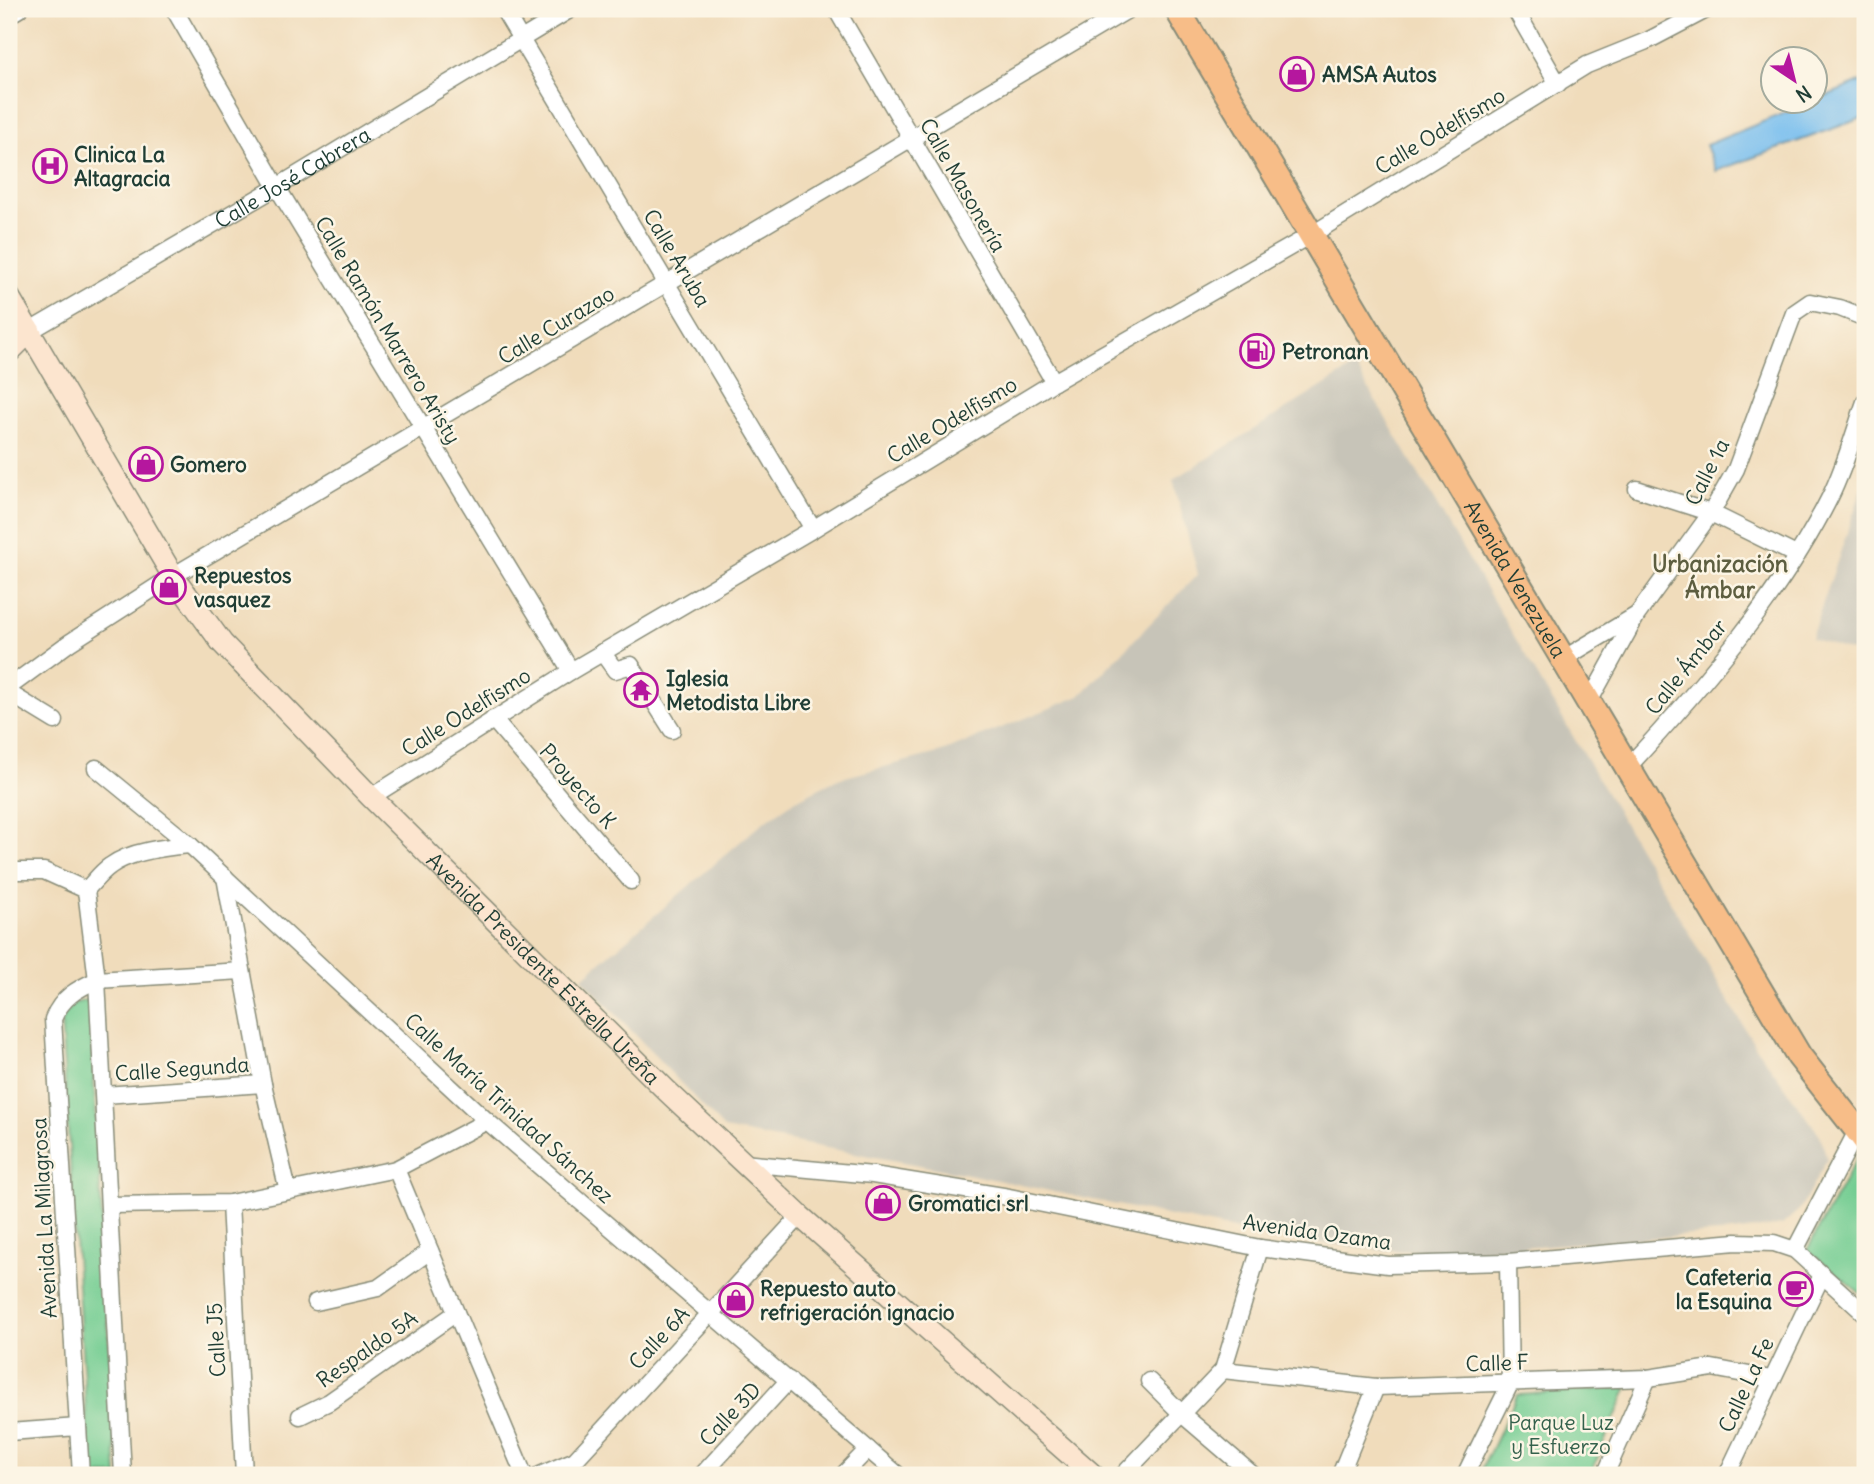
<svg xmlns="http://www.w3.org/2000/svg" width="1874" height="1484" viewBox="0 0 1874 1484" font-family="Delius,sans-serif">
  <rect width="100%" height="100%" fill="#fcf5e5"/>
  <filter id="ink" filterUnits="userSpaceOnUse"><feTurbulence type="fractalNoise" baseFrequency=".0143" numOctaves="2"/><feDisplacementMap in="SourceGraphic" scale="14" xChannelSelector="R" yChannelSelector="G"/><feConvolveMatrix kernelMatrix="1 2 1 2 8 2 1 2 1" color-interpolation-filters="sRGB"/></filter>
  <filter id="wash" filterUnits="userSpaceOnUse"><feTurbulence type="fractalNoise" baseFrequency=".00686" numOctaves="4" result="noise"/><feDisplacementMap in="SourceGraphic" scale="28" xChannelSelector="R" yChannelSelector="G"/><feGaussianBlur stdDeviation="1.57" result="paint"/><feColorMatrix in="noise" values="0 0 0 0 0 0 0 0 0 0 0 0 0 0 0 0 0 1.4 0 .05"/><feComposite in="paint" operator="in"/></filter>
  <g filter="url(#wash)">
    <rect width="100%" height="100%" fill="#f0dcbb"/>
    <g fill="#c7c4b8">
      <path d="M1355 366 1757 1049 1820 1135 1827 1159 1801 1208 1782 1225 1733 1232 1454 1252 1377 1250 1267 1236 973 1175 724 1129 582 978 761 824 796 800 838 779 942 752 1080 696 1198 574 1173 480Z"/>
      <path d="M1865 480V656L1811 638Z"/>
    </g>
    <g fill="#74cd93" stroke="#4a8564" stroke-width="2">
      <path d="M89 999 117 1475H90L61 1020 72 1004Z"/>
      <path d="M1859 1154 1865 1159V1297L1807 1250Z"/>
      <path d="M1628 1387 1590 1475H1479L1517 1395Z"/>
    </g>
    <path fill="#77beef" stroke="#4b7e92" stroke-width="2" d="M1865 80V117L1716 171 1706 145Z"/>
  </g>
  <g filter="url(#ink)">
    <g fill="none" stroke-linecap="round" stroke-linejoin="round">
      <g stroke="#888c78" stroke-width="19">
        <g id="minor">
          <path d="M174 9 277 187 571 671"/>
          <path d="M503 9 813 529"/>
          <path d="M836 9 1054 382"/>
          <path d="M1515 9 1558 84"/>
          <path d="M9 15 19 9"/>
          <path id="s1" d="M30 331 277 187 571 9"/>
          <path d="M1637 489 1711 513 1796 555"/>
          <path d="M602 652 615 670 631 665 672 730"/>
          <path d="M1563 659 1635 616"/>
          <path d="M9 687 69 643 173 576 1129 9"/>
          <path d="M9 693 55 721"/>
          <path d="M1589 702 1637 615 1711 513 1736 469 1794 313 1810 302 1840 308 1865 318"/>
          <path d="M493 719 631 881"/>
          <path d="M96 768 190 845 487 1121 898 1475"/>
          <path d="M1627 768C1701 688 1781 595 1830 497 1845 467 1854 433 1865 402"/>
          <path d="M371 797 571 671 813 529 1054 382 1311 235 1587 65 1649 40 1708 9"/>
          <path d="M9 871H44L86 890"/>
          <path d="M225 877 263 1084 288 1191"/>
          <path d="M86 890 97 980 123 1475"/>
          <path d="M86 890C94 882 101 872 110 866 130 851 166 847 190 845"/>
          <path d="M104 1095 263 1084"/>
          <path d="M743 1163 873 1175 1009 1197 1260 1248 1388 1265 1508 1262 1736 1242 1774 1243 1795 1250 1865 1314"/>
          <path d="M396 1169 524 1475"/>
          <path d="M230 1203 244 1475"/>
          <path d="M111 1205 230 1203 396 1169 487 1121"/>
          <path d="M1795 1250 1856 1133"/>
          <path d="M316 1302 378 1288 430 1251"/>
          <path d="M1223 1370 1376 1387 1648 1378 1712 1368 1771 1379"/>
          <path d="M1149 1381 1183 1415 1253 1475"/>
          <path d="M300 1416 329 1402 456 1313"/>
          <path d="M9 1432 78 1427"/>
          <path d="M81 1475 53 1019C62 997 77 989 97 980L242 971"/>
          <path d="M540 1475 575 1460 800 1216"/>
          <path d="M702 1475 789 1380"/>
          <path d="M843 1475 868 1449"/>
          <path d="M1123 1475 1223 1370 1260 1248"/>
          <path d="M1340 1475 1376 1387"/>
          <path d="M1465 1475 1510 1384 1508 1262"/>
          <path d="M1605 1475 1648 1378"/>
          <path d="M1727 1475 1822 1275"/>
        </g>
      </g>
      <g stroke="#888c78" stroke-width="24">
        <g id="secondary">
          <path id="s2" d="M9 297 173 576 222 643 371 797 667 1091 800 1216 1093 1475"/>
          <path d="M9 352 30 331"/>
        </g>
      </g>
      <g stroke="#888c78" stroke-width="28">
        <g id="primary">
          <path id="s3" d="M1177 9 1799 1056 1865 1140"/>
        </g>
      </g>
      <use href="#minor" stroke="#fff" stroke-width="16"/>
      <use href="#secondary" stroke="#fce5cf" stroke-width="21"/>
      <use href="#primary" stroke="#f7bd88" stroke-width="24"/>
    </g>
  </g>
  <defs>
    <g id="shop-ring" transform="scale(1.75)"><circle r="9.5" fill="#fcf5e5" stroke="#b5179e" stroke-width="1.5"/><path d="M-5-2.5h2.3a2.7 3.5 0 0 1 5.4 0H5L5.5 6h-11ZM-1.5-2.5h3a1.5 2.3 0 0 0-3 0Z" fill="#b5179e"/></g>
    <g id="hospital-ring" transform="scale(1.75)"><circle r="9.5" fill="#fcf5e5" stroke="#b5179e" stroke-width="1.5"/><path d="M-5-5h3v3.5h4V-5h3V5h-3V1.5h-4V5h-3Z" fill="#b5179e"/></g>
    <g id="fuel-ring" transform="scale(1.75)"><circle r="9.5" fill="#fcf5e5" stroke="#b5179e" stroke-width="1.5"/><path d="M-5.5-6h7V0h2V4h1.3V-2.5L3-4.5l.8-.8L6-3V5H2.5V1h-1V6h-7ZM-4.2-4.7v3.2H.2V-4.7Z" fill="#b5179e"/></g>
    <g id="temple-ring" transform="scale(1.75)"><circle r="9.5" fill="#fcf5e5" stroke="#b5179e" stroke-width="1.5"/><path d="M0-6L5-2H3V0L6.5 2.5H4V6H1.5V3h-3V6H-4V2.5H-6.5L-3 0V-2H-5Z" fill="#b5179e"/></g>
    <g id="cafe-ring" transform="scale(1.75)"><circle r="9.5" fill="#fcf5e5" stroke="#b5179e" stroke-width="1.5"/><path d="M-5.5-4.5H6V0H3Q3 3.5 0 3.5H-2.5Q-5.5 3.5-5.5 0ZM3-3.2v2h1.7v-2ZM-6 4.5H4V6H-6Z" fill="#b5179e"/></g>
  </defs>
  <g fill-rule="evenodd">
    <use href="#shop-ring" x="1297" y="74"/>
    <use href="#hospital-ring" x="50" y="166"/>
    <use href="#fuel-ring" x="1257" y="351"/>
    <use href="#shop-ring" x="146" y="464"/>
    <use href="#shop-ring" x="169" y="587"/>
    <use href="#temple-ring" x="641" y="690"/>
    <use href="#shop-ring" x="883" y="1203"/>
    <use href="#cafe-ring" x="1796" y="1289"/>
    <use href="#shop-ring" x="736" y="1300"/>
  </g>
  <g text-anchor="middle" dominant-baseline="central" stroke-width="5" stroke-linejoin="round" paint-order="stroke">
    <g font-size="21" font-weight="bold" fill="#1f3d34" stroke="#fcf5e5" text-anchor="start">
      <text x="1322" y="74">AMSA Autos</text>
      <text x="74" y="154">Clinica La<tspan x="74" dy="24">Altagracia</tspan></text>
      <text x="1282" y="351">Petronan</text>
      <text x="170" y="464">Gomero</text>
      <text x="194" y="575">Repuestos<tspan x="194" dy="24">vasquez</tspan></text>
      <text x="666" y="678">Iglesia<tspan x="666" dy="24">Metodista Libre</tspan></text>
      <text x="908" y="1203">Gromatici srl</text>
      <text x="1772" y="1277" text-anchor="end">Cafeteria<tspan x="1772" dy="24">la Esquina</tspan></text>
      <text x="760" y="1288">Repuesto auto<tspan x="760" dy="24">refrigeración ignacio</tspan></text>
    </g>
    <g font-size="21" fill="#1f3d34" stroke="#fcf5e5">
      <text transform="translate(1440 131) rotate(-31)">Calle Odelfismo</text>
      <text stroke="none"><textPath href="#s1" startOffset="304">Calle José Cabrera</textPath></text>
      <text transform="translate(963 185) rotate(60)">Calle Masonería</text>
      <text transform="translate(677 258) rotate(59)">Calle Aruba</text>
      <text transform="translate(556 325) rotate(-31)">Calle Curazao</text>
      <text transform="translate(388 330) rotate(59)">Calle Ramón Marrero Aristy</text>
      <text transform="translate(952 420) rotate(-31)">Calle Odelfismo</text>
      <text transform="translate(1707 472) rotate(-63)">Calle 1a</text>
      <text stroke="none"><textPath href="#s3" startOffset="663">Avenida Venezuela</textPath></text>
      <text transform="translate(1686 667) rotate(-51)">Calle Ámbar</text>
      <text transform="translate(466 712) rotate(-32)">Calle Odelfismo</text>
      <text transform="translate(578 786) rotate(49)">Proyecto K</text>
      <text stroke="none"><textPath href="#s2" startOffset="864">Avenida Presidente Estrella Ureña</textPath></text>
      <text transform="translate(182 1069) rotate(-4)">Calle Segunda</text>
      <text transform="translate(509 1108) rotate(42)">Calle María Trinidad Sánchez</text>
      <text transform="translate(44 1218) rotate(-93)">Avenida La Milagrosa</text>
      <text transform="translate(1317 1232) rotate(8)">Avenida Ozama</text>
      <text transform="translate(659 1338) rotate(-47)">Calle 6A</text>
      <text transform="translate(216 1340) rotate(-93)">Calle J5</text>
      <text transform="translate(367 1349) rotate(-35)">Respaldo 5A</text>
      <text transform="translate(1497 1363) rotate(-2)">Calle F</text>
      <text transform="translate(1746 1385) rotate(-65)">Calle La Fe</text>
      <text transform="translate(730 1414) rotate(-47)">Calle 3D</text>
    </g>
    <g font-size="21" fill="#34614c" stroke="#fcf5e5">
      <text x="1561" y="1422">Parque Luz<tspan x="1561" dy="24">y Esfuerzo</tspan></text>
    </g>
    <g font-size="23" font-weight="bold" fill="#5d5e40" stroke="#fcf5e5">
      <text x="1720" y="563">Urbanización<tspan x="1720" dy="26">Ámbar</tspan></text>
    </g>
  </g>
  <rect width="1874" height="1484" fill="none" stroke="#fcf5e5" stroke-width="35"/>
  <g transform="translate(1794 80) rotate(145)"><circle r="33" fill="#fcf5e5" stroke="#a4ab9e" stroke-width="2"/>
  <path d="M0-5L12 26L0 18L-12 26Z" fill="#b5179e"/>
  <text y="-10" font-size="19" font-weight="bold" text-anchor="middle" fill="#1f3d34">N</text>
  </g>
</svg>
